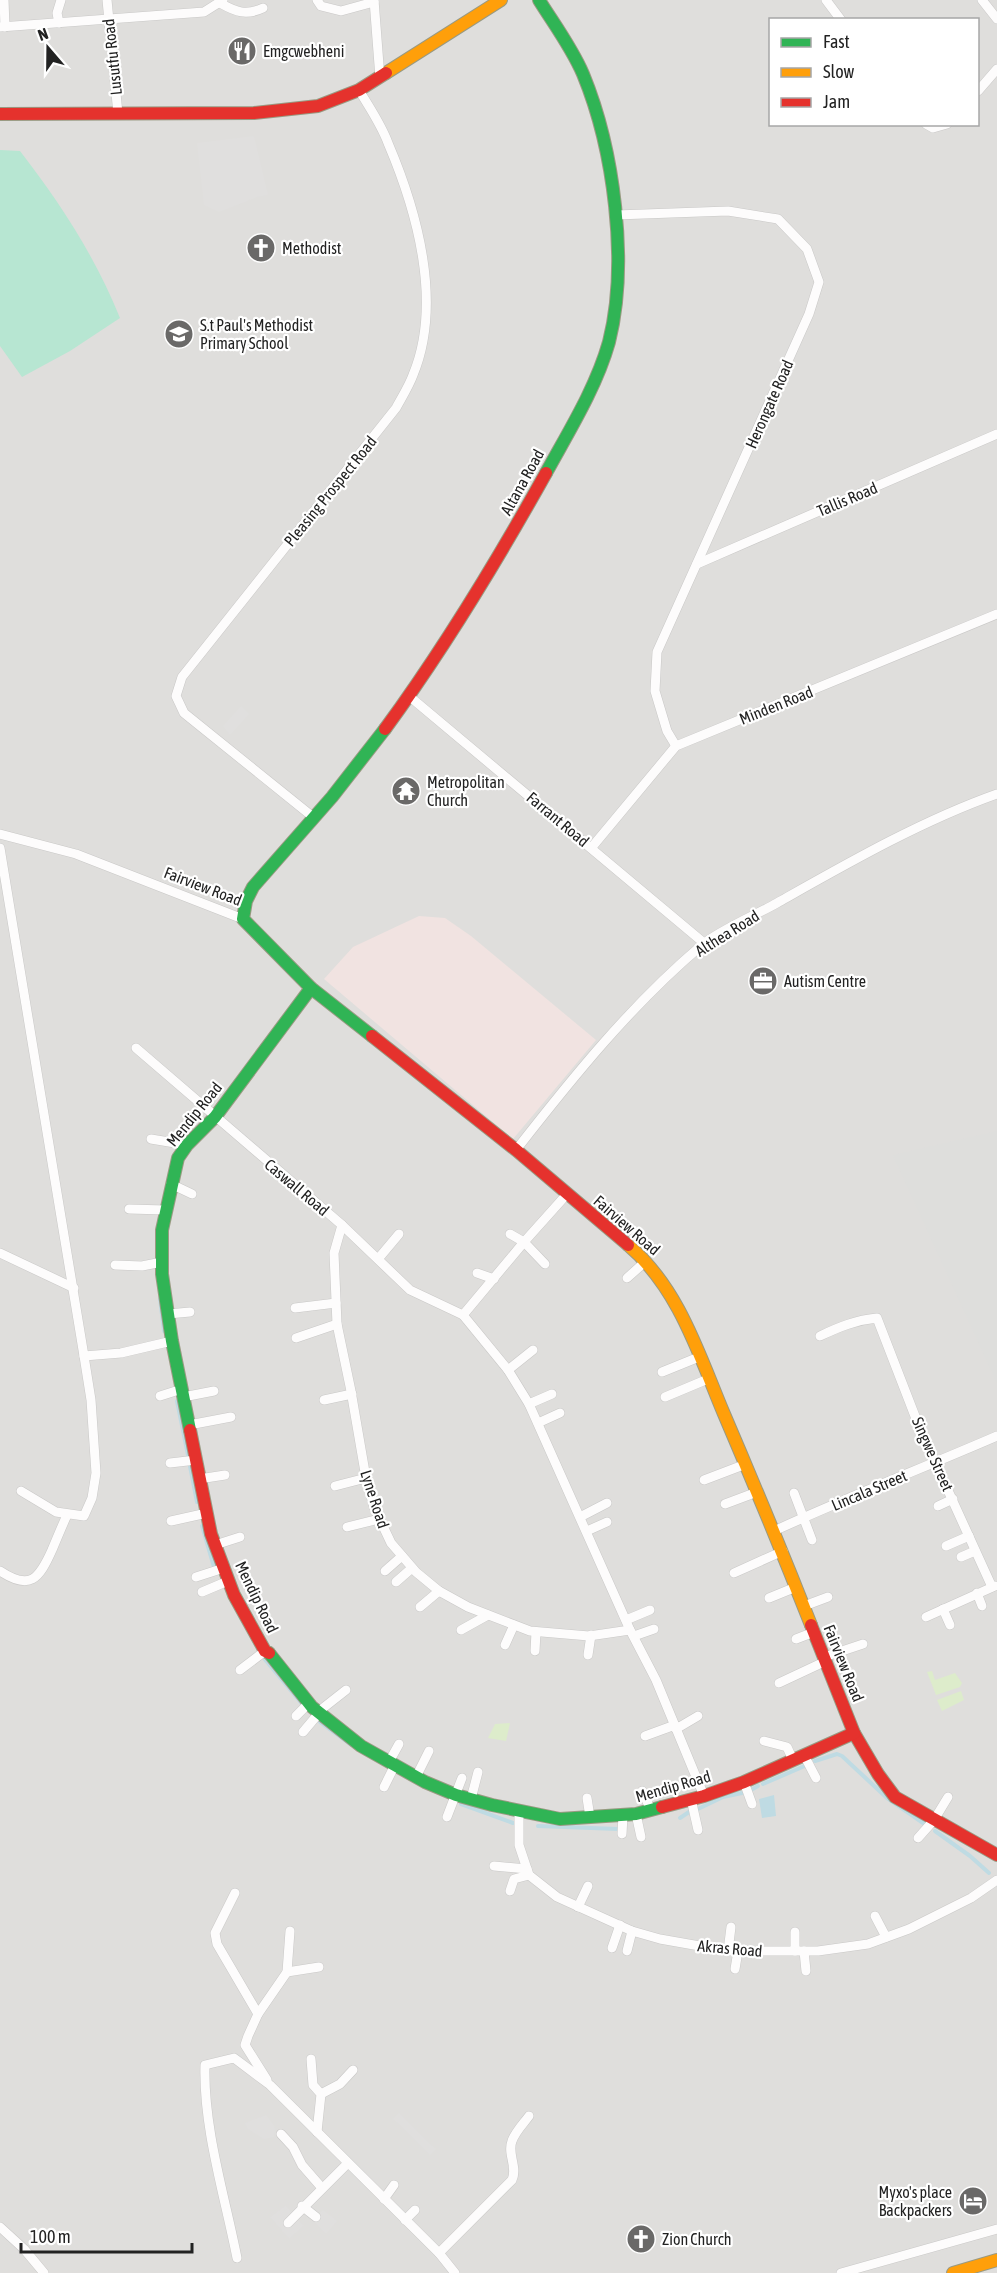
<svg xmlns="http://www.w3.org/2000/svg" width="997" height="2273" viewBox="0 0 997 2273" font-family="'Asap Condensed',sans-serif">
  <rect width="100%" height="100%" fill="#f0eeeb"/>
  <path fill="#dfdedc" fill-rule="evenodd" d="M0 0H997V2273H0ZM770 20H978V124H770Z"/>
  <path fill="#f1e3e1" d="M419 916 445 918 471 936 596 1040 513 1139 324 979 353 947Z"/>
  <path fill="#dededc" d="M997 1131V1383L893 1155Z"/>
  <g fill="#ddeccb">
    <path d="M932 1671 935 1680 955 1673 962 1683 960 1687 936 1695 927 1672Z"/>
    <path d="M961 1691 964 1700 942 1711 937 1700Z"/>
    <path d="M510 1723 506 1741 488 1738 495 1724Z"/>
  </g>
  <path fill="#b7e6d2" d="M0 150 20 151C60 203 95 256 120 318L70 351 22 377 0 346Z"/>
  <g fill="#e0dfde">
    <path d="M254 136 268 195 257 197 219 212 204 205 197 143Z"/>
    <path d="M241 706 249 714 230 735 223 726Z"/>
    <path d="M399 2113 436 2149 430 2155 393 2119Z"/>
    <path d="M266 2115 275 2127 274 2137 264 2139 248 2129 245 2123Z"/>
    <path d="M286 2205 304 2226 289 2239 270 2217Z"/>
    <path d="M323 2210 337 2221 326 2234 313 2220Z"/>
  </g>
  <path fill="#bfdbe3" d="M774 1795 776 1816 762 1818 759 1799Z"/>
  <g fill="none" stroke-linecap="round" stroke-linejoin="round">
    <g stroke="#bfdbe3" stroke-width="4">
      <path d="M160 1299 164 1331"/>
      <path d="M177 1401 188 1455"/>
      <path d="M190 1466 197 1502"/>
      <path d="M202 1526 214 1567"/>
      <path d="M263 1657 303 1705"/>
      <path d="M320 1722 351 1745"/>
      <path d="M815 1761 837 1754 842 1756 887 1798 926 1825"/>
      <path d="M763 1784 807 1765"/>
      <path d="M751 1790 758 1786"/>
      <path d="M461 1804 513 1823"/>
      <path d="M698 1809 723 1797 742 1793"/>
      <path d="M680 1818 689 1812"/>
      <path d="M538 1826 618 1829"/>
      <path d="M935 1831 970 1856 989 1873"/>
    </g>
    <g stroke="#c9c8c7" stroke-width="10">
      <g id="street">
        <path d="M4 0 5 27"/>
        <path d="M107 0 118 114"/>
        <path d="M317 0 321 6 341 11 374 2"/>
        <path d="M374 0 380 78"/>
        <path d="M826 0 841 20"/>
        <path d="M982 0 997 19"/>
        <path d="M220 3C236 12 246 16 263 8"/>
        <path d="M59 23 57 13 61 0"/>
        <path d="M0 27 204 12 223 0"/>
        <path d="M978 91 997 69"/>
        <path d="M926 124 933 128 947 124"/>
        <path d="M616 215 728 211 778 219 807 249 819 282 809 314 657 652 655 691 667 731 676 746"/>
        <path d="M697 564 997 434"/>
        <path d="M409 696 704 943"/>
        <path d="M313 817 184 713 176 696 182 677 396 408C402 397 409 386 413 375 443 303 417 211 388 143 381 124 369 107 359 90"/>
        <path d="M0 834 76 854 243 919"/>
        <path d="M592 847 676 746 997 614"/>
        <path d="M0 848 84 1356 121 1353 172 1341"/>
        <path d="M136 1048 342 1225 410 1290 463 1315 508 1370 529 1404 630 1630 656 1680 704 1796"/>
        <path d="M151 1139 187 1145"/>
        <path d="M516 1150C573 1077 631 1005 702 945 720 930 756 915 777 903 848 863 921 821 997 794"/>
        <path d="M171 1184 192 1194"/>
        <path d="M129 1209 165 1210"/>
        <path d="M342 1225 334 1253 337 1324 351 1391 366 1478 374 1507 391 1543 416 1572 439 1591 468 1607 530 1631 589 1636 630 1630"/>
        <path d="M510 1234 524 1242 545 1264"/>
        <path d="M0 1253 74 1288"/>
        <path d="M378 1259 399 1234"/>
        <path d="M115 1265 142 1266 162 1262"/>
        <path d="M477 1273 494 1279"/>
        <path d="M627 1278 646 1261"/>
        <path d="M295 1308 336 1303"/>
        <path d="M168 1314 190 1312"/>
        <path d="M463 1315 524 1242 567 1194"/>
        <path d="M820 1336C839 1327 856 1320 877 1318L920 1429 992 1587"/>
        <path d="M296 1338 337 1324"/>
        <path d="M508 1370 533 1350"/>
        <path d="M662 1372 699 1357"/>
        <path d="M160 1396 182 1389"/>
        <path d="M183 1397 214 1391"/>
        <path d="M665 1397 708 1379"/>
        <path d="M324 1400 352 1394"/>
        <path d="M529 1404 552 1394"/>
        <path d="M538 1423 560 1413"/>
        <path d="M189 1425 231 1417"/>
        <path d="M170 1463 196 1460"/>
        <path d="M199 1479 225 1475"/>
        <path d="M704 1480 746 1464"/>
        <path d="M335 1486 366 1478"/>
        <path d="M21 1491 56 1512 84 1516 92 1498 96 1473 91 1400 84 1356"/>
        <path d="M794 1493 812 1540"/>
        <path d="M725 1504 757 1492"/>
        <path d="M938 1506 953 1499"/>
        <path d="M580 1517 607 1503"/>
        <path d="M171 1521 207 1513"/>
        <path d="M347 1527 379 1519"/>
        <path d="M587 1531 607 1522"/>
        <path d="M774 1531C848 1497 923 1468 997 1436"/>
        <path d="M215 1545 240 1537"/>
        <path d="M946 1546 969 1536"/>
        <path d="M961 1557 975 1551"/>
        <path d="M0 1571C30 1591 39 1579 52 1550 57 1538 62 1526 67 1515"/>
        <path d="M385 1571 402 1556"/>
        <path d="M734 1573 783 1551"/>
        <path d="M196 1577 224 1568"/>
        <path d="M396 1582 412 1568"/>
        <path d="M202 1592 228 1581"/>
        <path d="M977 1593 982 1606"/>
        <path d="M769 1598 796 1587"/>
        <path d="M804 1606 828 1597"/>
        <path d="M420 1607 439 1591"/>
        <path d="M943 1609 950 1625"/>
        <path d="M926 1617 995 1586"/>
        <path d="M626 1620 650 1610"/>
        <path d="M461 1630 488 1615"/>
        <path d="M634 1636 654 1629"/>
        <path d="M796 1639 814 1632"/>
        <path d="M505 1645 514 1625"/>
        <path d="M535 1651 536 1632"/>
        <path d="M588 1655 591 1635"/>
        <path d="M824 1657 863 1644"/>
        <path d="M240 1670 265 1651"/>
        <path d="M779 1683 826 1661"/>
        <path d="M318 1712 346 1690"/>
        <path d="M296 1716 309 1703"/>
        <path d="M676 1729 698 1716"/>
        <path d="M303 1732 319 1713"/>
        <path d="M645 1736 675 1725"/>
        <path d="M764 1741 787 1747 793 1760"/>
        <path d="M804 1755 816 1778"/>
        <path d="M389 1762 399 1744"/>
        <path d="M416 1777 429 1751"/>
        <path d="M744 1782 752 1804"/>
        <path d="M384 1787 395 1765"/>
        <path d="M642 1791 651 1810"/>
        <path d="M587 1798 590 1817"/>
        <path d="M471 1799 478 1772"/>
        <path d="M691 1799 698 1830"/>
        <path d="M519 1811V1845L529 1875 557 1897 632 1931 660 1939 728 1951H818L868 1944 909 1929 971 1898 997 1880"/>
        <path d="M636 1814 641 1837"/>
        <path d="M447 1817 462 1778"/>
        <path d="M622 1834 623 1815"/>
        <path d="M918 1838 934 1820 948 1797"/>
        <path d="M494 1866 527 1869"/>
        <path d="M510 1891 514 1879 529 1875"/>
        <path d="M235 1893 215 1933 217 1944 258 2014 248 2036 245 2045 267 2080"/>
        <path d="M578 1907 588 1886"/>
        <path d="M875 1916 886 1937"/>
        <path d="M612 1948 620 1925"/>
        <path d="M627 1951 632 1931"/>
        <path d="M728 1951 731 1927"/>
        <path d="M795 1951V1932"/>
        <path d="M804 1951 806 1971"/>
        <path d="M735 1969 738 1951"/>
        <path d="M287 1972 319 1967"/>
        <path d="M258 2014 287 1972 290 1931"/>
        <path d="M311 2059 313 2085 321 2094 317 2132"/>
        <path d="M321 2094 340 2084 353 2070"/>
        <path d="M281 2134 293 2147 302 2165 322 2188"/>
        <path d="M384 2199 394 2185"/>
        <path d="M302 2206 316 2217"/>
        <path d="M405 2220 415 2210"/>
        <path d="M288 2223 348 2163"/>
        <path d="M0 2227 24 2249 44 2273"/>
        <path d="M439 2253 512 2180C518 2167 507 2154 512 2141 515 2132 524 2123 529 2116"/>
        <path d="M237 2258C225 2197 203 2127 205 2065L234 2058 270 2085 439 2253 455 2273"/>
        <path d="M841 2273 997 2229"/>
      </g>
    </g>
    <g stroke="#999a82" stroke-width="14">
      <g id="fast">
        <path d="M539 0C554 24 572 48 583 74 614 149 629 263 609 342 596 388 569 431 546 473"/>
        <path d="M372 1036 311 988 243 919 246 901 253 887 332 797 385 729"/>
        <path d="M190 1430 172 1341 162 1274V1230L178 1158 187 1145 215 1117 311 988"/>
        <path d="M269 1653 312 1707 361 1746 425 1782 456 1795 492 1805 560 1819 636 1814 662 1807"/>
      </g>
    </g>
    <g stroke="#999a82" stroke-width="14">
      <g id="slow">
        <path d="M386 73 501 0"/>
        <path d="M628 1245C679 1288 699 1355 724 1414 754 1484 783 1554 811 1625"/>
        <path d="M953 2273 997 2260"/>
      </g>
    </g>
    <g stroke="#999a82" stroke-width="14">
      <g id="jam">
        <path d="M0 114 254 113 318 106 359 90 386 73"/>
        <path d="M385 729C445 647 497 561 546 473"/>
        <path d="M372 1036 516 1150 628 1245"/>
        <path d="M190 1430 211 1534 234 1595 265 1651 269 1653"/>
        <path d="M811 1625 854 1733 878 1774 895 1797 997 1855"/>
        <path d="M662 1807 704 1796 744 1782 854 1733"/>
      </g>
    </g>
    <use href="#street" stroke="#fdfcfc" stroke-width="9"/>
    <use href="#fast" stroke="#30b455" stroke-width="12"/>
    <use href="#slow" stroke="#ff9f0a" stroke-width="12"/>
    <use href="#jam" stroke="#e5322d" stroke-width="12"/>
  </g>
  <defs>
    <g id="restaurant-disc" transform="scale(1.5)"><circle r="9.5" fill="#6a6968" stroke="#fff"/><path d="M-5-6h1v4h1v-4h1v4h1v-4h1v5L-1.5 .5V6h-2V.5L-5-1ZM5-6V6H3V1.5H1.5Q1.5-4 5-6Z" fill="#fff"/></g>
    <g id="church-disc" transform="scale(1.5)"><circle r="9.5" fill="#6a6968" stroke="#fff"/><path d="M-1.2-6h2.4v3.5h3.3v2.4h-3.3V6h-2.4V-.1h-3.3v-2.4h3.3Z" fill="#fff"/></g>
    <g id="school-disc" transform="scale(1.5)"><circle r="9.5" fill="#6a6968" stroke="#fff"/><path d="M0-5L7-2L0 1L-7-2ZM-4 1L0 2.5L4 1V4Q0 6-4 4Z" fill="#fff"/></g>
    <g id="temple-disc" transform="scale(1.5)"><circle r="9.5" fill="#6a6968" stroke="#fff"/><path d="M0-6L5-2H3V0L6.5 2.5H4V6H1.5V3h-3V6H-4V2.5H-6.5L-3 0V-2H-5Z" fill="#fff"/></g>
    <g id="office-disc" transform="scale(1.5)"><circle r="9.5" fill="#6a6968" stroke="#fff"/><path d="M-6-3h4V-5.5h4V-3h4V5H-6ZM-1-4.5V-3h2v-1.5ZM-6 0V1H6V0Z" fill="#fff"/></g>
    <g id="hotel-disc" transform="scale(1.5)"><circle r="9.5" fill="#6a6968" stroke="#fff"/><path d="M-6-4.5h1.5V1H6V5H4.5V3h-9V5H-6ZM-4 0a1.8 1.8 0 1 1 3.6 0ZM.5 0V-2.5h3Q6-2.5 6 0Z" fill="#fff"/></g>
  </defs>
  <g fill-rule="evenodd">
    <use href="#restaurant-disc" x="242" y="51"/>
    <use href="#church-disc" x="261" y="248"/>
    <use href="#school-disc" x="179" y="334"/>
    <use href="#temple-disc" x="406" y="791"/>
    <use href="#office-disc" x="763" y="981"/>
    <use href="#hotel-disc" x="973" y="2201"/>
    <use href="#church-disc" x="641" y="2239"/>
  </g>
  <g text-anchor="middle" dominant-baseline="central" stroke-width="4.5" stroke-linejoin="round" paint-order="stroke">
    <g font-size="16" fill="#222" stroke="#fff" text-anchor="start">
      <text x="263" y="51">Emgcwebheni</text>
      <text x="282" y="248">Methodist</text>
      <text x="200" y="325">S.t Paul's Methodist<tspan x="200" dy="18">Primary School</tspan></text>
      <text x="427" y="782">Metropolitan<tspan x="427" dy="18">Church</tspan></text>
      <text x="784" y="981">Autism Centre</text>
      <text x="952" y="2192" text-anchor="end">Myxo's place<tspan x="952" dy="18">Backpackers</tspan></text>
      <text x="662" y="2239">Zion Church</text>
    </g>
    <g font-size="16" fill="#222" stroke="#fff">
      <text transform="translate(112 57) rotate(-96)">Lusutfu Road</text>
      <text transform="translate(769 404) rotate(-66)">Herongate Road</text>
      <text transform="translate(522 482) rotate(-61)">Altana Road</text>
      <text transform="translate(330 491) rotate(-51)">Pleasing Prospect Road</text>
      <text transform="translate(847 499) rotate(-23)">Tallis Road</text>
      <text transform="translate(776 705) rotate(-22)">Minden Road</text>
      <text transform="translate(558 819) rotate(40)">Farrant Road</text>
      <text transform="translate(203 886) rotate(21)">Fairview Road</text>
      <text transform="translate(727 933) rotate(-32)">Althea Road</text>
      <text transform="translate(194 1114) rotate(-51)">Mendip Road</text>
      <text transform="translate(297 1187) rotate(40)">Caswall Road</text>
      <text transform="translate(627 1225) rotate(41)">Fairview Road</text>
      <text transform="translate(933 1454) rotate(66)">Singwe Street</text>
      <text transform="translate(869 1490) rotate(-23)">Lincala Street</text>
      <text transform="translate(375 1499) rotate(72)">Lyne Road</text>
      <text transform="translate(257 1597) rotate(64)">Mendip Road</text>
      <text transform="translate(844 1663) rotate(68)">Fairview Road</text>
      <text transform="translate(673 1786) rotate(-16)">Mendip Road</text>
      <text transform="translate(730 1948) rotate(5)">Akras Road</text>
    </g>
  </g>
  <rect x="769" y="18" width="210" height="108" fill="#ffffff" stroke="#a7a7a7" stroke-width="1.5"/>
  <rect x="781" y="38" width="30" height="9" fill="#30b455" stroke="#a7a7a7" stroke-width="1.5"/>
  <text x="823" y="48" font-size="18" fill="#222222">Fast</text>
  <rect x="781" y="68" width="30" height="9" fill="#ff9f0a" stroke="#a7a7a7" stroke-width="1.5"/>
  <text x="823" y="78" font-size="18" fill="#222222">Slow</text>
  <rect x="781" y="98" width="30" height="9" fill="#e5322d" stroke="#a7a7a7" stroke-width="1.5"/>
  <text x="823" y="108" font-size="18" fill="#222222">Jam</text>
  <g transform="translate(48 48) rotate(340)" stroke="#ffffff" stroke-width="4.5" paint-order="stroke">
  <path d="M0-4.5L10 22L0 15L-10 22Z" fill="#222222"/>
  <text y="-9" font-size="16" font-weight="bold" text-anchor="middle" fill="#222222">N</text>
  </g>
  <path d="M21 2243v9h171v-9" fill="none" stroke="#222222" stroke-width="3"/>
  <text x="30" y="2243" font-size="18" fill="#222222" stroke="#ffffff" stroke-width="4.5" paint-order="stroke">100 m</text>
</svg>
